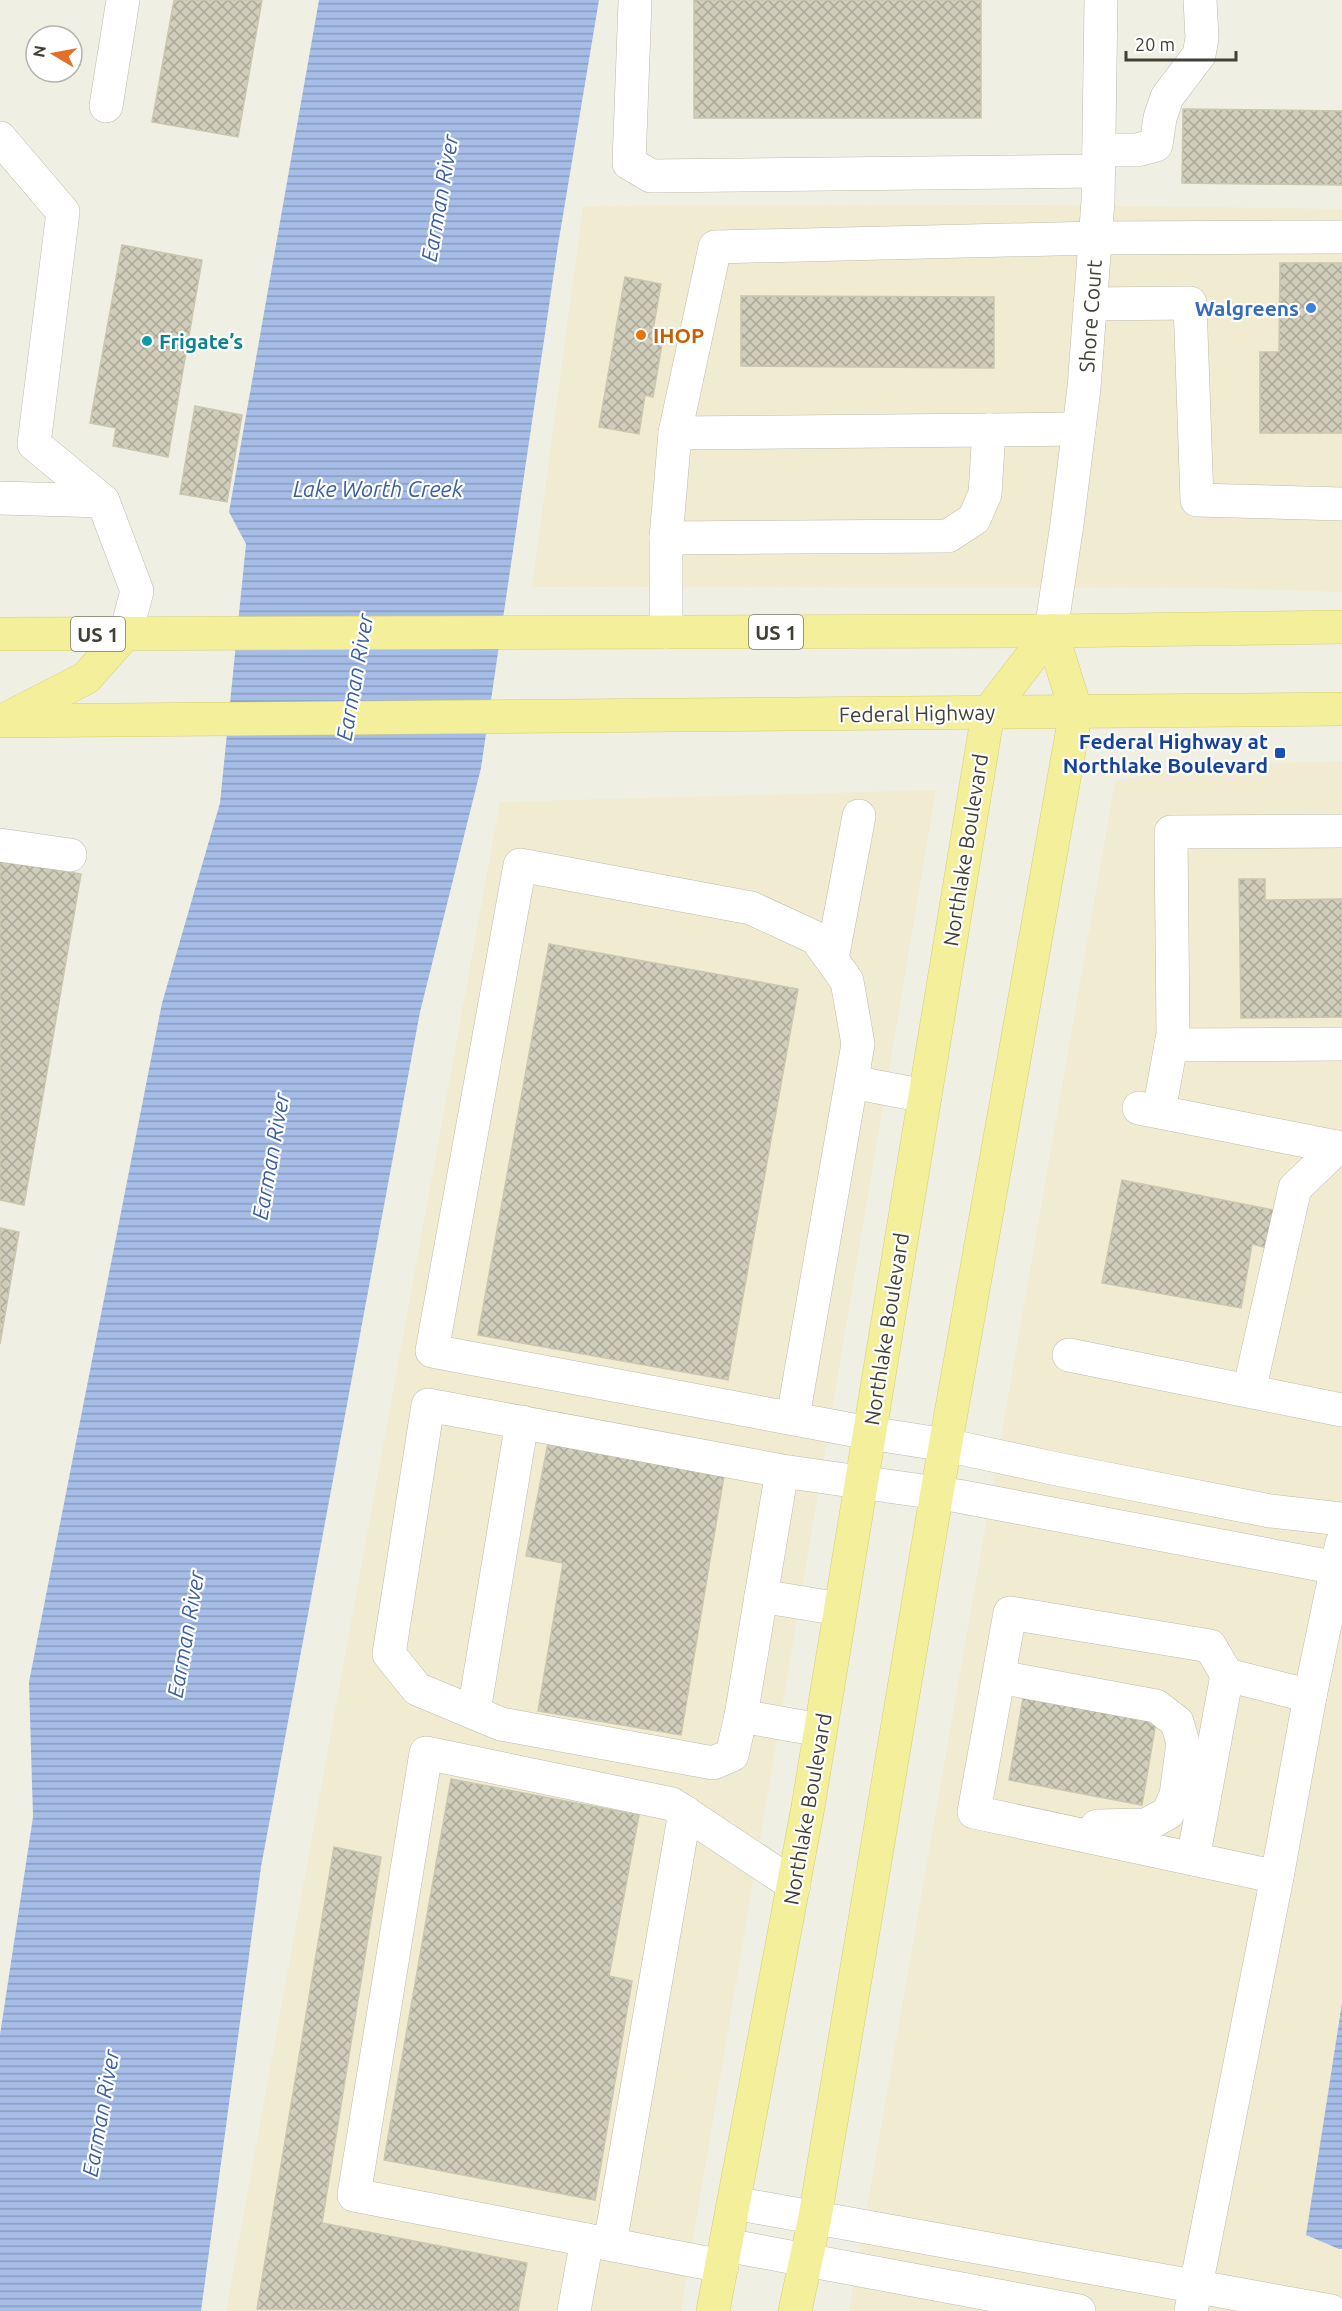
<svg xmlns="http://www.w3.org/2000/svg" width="1342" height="2311" viewBox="0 0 1342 2311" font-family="Ubuntu,sans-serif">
  <defs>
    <pattern id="water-rules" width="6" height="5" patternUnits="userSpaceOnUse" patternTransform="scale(1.5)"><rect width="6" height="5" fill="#a6bde8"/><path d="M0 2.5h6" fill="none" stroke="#899bbd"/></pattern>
    <pattern id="building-cross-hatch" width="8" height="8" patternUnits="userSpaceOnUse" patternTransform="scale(1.5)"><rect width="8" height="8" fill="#d0cdbb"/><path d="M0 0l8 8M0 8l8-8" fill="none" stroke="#aaa899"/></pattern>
  </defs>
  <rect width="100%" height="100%" fill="#f0efe4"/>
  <g fill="#f1ebd1">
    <path d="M1047 205 1342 209V592L1207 588 532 587 583 206Z"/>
    <path d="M1342 761V2311H849L1115 781 1193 765Z"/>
    <path d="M936 790 681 2311H226L500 802Z"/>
  </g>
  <g fill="url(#water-rules)">
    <path d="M319 0H599L558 245 481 768 420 1012 261 1867 201 2311H0V2035L33 1817 29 1682 162 1003 220 803 246 544 229 512Z"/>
    <path d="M1342 2003V2249H1339L1306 2235Z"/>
  </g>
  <g fill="url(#building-cross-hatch)" stroke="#cac6af" stroke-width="1.5">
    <path d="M174 0H262L238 137 152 122Z"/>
    <rect x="694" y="0" width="287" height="118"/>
    <path d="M1183 109 1342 111V185L1182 183Z"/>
    <path d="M122 245 202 260 168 457 113 446 116 428 90 423Z"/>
    <path d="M1280 263H1342V433H1260V352H1279Z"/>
    <path d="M625 277 661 284 653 330 664 332 653 397 645 395 639 434 599 427Z"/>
    <path d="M741 296 994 297V368L741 366Z"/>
    <path d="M195 406 242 415 227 502 180 494Z"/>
    <path d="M0 860 81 874 24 1205 0 1200Z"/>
    <path d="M1239 879H1265V900L1342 899V1017L1241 1018Z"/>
    <path d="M549 944 798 989 728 1380 478 1335Z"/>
    <path d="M1122 1180 1299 1215 1291 1254 1252 1244 1241 1308 1102 1283Z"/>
    <path d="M0 1228 19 1232 0 1344Z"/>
    <path d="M548 1443 724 1476 681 1735 538 1711 563 1563 526 1556Z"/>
    <path d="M1023 1698 1156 1722 1142 1805 1009 1780Z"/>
    <path d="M451 1779 639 1815 609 1976 632 1981 595 2200 384 2160Z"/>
    <path d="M334 1847 381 1857 322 2223 527 2263 518 2311 257 2309Z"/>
  </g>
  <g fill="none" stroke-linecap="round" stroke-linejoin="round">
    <g stroke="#bdbbab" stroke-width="34">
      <g id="minor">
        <path d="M635 2 629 163 651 176 1099 171"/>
        <path d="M106 106 123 0"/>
        <path d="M0 138 63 212 34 444 103 501 137 591 126 633"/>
        <path d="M1099 150H1137L1156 145 1160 118 1167 97 1199 55 1202 38 1200 0"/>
        <path d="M1090 304 1190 303 1197 500 1342 504"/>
        <path d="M675 433 989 430"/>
        <path d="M0 498 103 501"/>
        <path d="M666 538 948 536 974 519 985 494 989 430 1079 429"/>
        <path d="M1051 631 1067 524 1084 388 1098 201 1101 0"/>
        <path d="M666 632V538L675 433 715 247 1096 238 1342 237"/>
        <path d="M0 845 70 855"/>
        <path d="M832 959 859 816"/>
        <path d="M1171 1045 1342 1044"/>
        <path d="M852 1082 925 1096"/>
        <path d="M1139 1108 1342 1148"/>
        <path d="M1159 1111 1173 1034 1171 832 1342 831"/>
        <path d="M1069 1355 1342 1410"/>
        <path d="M1249 1391 1295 1188 1338 1147"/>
        <path d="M793 1417 858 1044 847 981 816 938 751 908 520 865 432 1351 869 1433 946 1445 1057 1469 1270 1511 1342 1519"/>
        <path d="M782 1471 741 1716 732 1755 713 1763 501 1724 417 1689 389 1654 428 1405 782 1471 958 1496 1337 1568"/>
        <path d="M761 1596 840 1609"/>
        <path d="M999 1677 1156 1706 1177 1722 1183 1743 1176 1795 1168 1813 1146 1825 1097 1826"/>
        <path d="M474 1711 522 1422"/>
        <path d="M741 1716 820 1730"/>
        <path d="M1193 1859 1227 1675"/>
        <path d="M1277 1877 974 1812 1010 1613 1210 1646 1227 1675 1310 1696"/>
        <path d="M734 2203 1331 2311"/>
        <path d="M610 2244 685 1812"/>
        <path d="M726 2245 1079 2311"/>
        <path d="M722 2266 354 2195 426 1753 672 1804 794 1885"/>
        <path d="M574 2311 587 2240"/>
        <path d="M1191 2311 1277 1877 1310 1696 1342 1543"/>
      </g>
    </g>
    <g stroke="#d6cf6d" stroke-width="34">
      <g id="major">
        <path d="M0 634 1051 631 1342 627"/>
        <path d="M10 717 86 678 126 633"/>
        <path d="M0 721 1342 709"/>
        <path d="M713 2311 808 1807 988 713 1051 631"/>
        <path d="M795 2311 815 2217 937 1492 1076 711 1051 631"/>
      </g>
    </g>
    <use href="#minor" stroke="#fff" stroke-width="33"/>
    <use href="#major" stroke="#f3ef9a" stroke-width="33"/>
  </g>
  <circle fill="#3f7fe0" stroke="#fff" stroke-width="2" cx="1311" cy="308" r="6"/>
  <circle fill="#e8710a" stroke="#fff" stroke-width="2" cx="641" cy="335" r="6"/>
  <circle fill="#0f9aa8" stroke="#fff" stroke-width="2" cx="147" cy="341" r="6"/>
  <rect fill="#1a4fb4" stroke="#fff" stroke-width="2" x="1274" y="747" width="12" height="12" rx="3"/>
  <g text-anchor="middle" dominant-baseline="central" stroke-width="4.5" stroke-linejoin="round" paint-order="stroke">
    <g fill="#fff" stroke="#7b7972" stroke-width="1.5">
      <rect x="749" y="615" width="54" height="34" rx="4.5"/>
      <rect x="71" y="617" width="54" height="34" rx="4.5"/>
    </g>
    <g font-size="20" font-weight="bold" fill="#424035">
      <text x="776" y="632">US 1</text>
      <text x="98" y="634">US 1</text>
    </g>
    <g font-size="21" font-weight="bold" fill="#366cbe" stroke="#fff" text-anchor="end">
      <text x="1299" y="308">Walgreens</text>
    </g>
    <g font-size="21" fill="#424035" stroke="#fff">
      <text transform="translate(1090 316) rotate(-86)">Shore Court</text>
      <text transform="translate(917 713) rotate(-1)">Federal Highway</text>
      <text transform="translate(965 850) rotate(-81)">Northlake Boulevard</text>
      <text transform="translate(886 1329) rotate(-81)">Northlake Boulevard</text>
      <text transform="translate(807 1809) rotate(-80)">Northlake Boulevard</text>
    </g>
    <g font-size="21" font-weight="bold" fill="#c56008" stroke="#fff" text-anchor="start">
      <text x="653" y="335">IHOP</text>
    </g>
    <g font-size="21" font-weight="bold" fill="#0d838f" stroke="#fff" text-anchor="start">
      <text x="159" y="341">Frigate’s</text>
    </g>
    <g font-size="21" font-weight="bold" fill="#164399" stroke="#fff" text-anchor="end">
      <text x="1268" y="741">Federal Highway at<tspan x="1268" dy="24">Northlake Boulevard</tspan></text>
    </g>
    <g font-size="22" font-style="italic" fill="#3a5ea2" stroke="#fff">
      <text transform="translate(439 198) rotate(-80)">Earman River</text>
      <text x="378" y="488">Lake Worth Creek</text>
      <text transform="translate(354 677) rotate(-80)">Earman River</text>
      <text transform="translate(270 1156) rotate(-80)">Earman River</text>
      <text transform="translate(185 1634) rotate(-80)">Earman River</text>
      <text transform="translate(100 2113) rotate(-80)">Earman River</text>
    </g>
  </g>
  <g transform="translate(54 54) rotate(280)"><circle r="28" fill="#ffffff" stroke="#b3b3ae" stroke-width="1.5"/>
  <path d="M0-4.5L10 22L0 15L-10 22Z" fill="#e37029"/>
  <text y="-9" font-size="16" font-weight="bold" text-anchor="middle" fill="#424035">N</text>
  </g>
  <path d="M1126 51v9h110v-9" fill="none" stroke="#424035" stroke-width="3"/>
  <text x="1135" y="51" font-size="18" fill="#424035" stroke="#ffffff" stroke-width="4.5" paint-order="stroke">20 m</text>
</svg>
